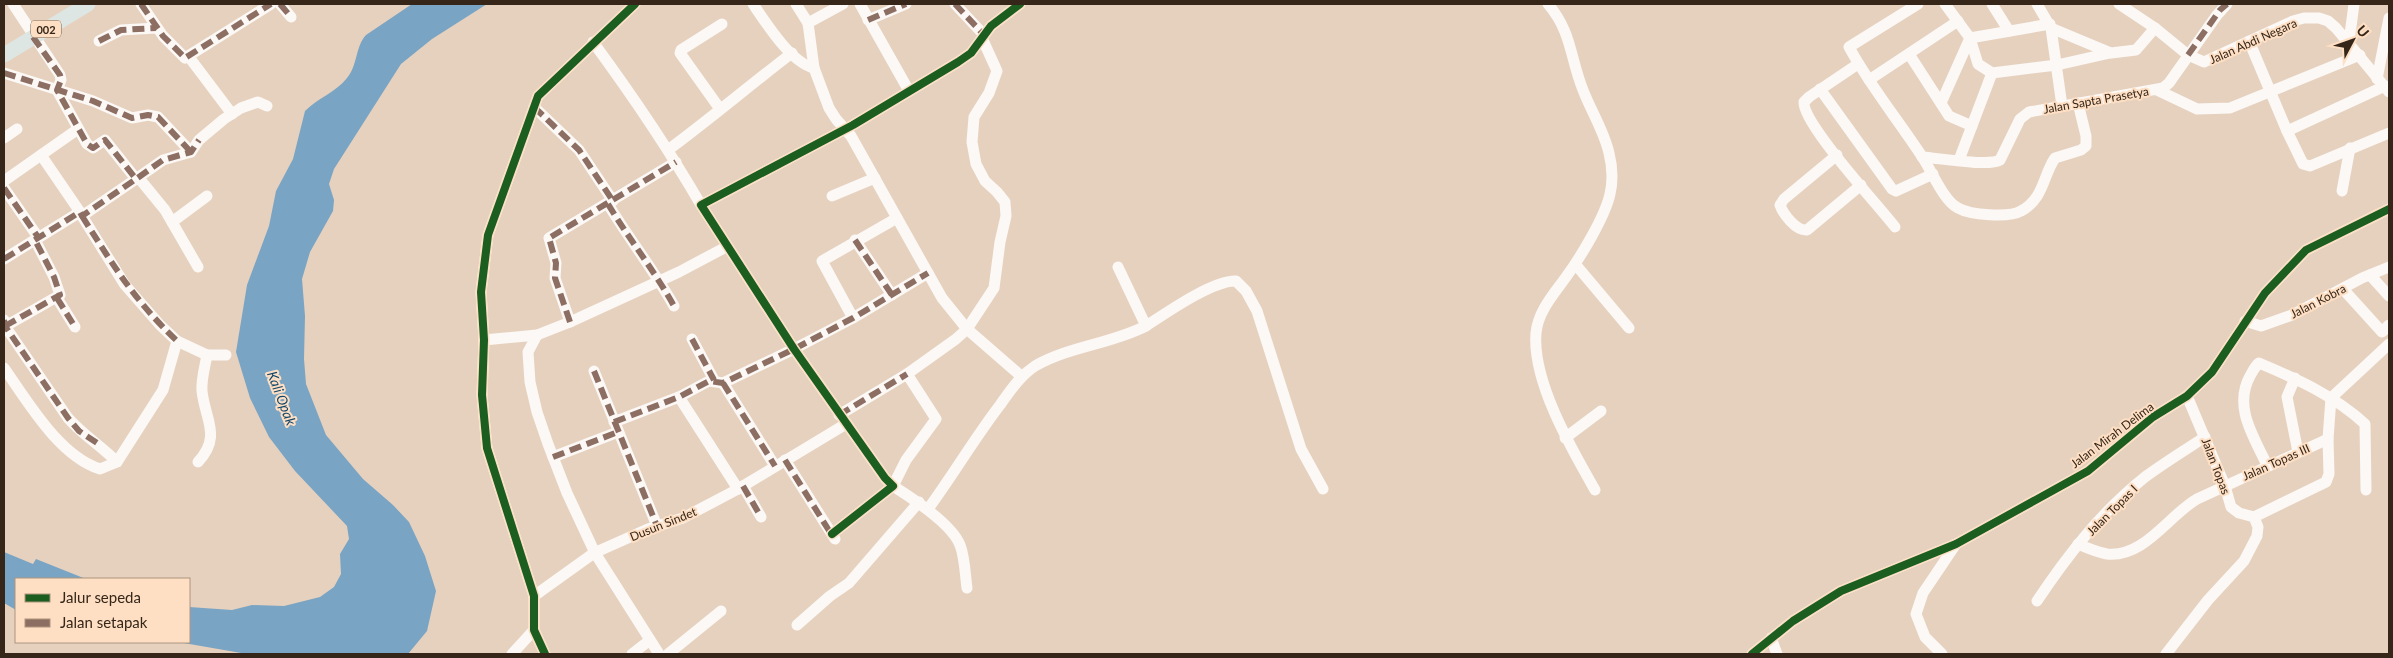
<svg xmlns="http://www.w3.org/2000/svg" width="2393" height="658" viewBox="0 0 2393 658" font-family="Lato,sans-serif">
  <rect width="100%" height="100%" fill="#e6d1be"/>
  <g fill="#79a4c4">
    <path d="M412 4H487L432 39 401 64 334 169 329 184 334 200 333 211 310 252 302 279 305 316 304 359 306 384 326 435 363 479 393 505 409 522 425 556 436 591 427 631 408 654H247L178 642H130H189V607L232 610 252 605 284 606 320 597 334 587 341 574 340 554 349 539 347 526 295 471 269 437 250 398 236 352 247 285 269 226 276 191 293 159 305 111C318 98 336 92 347 78 358 65 355 47 366 35Z"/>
    <path d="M4 552 33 564 36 559 86 579H16V610L4 603Z"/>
  </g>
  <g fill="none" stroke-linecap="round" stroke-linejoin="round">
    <g stroke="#fbf8f5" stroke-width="11">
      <path d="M13 4 60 75 61 80 57 90 87 144 93 148 105 140 136 179 163 160 191 152 199 140 224 119 241 108 258 102 267 106"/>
      <path d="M141 4 163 36 185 58 271 4"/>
      <path d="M280 4 291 17"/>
      <path d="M753 4C766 23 791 63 814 68L829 108 836 119 851 136 942 298 967 329 956 339 907 374 936 419 906 460 893 486C912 498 952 524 960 545 965 558 965 574 967 588"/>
      <path d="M796 4 808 23 814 68"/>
      <path d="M860 4 909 91"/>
      <path d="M955 4 984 35"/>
      <path d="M1548 4C1572 32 1570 58 1583 90 1591 111 1604 131 1609 153 1612 165 1613 181 1610 194 1605 217 1580 258 1566 277 1554 294 1538 311 1536 333 1532 381 1571 448 1595 490"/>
      <path d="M1918 4 1849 47C1870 86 1899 121 1923 158 1932 172 1944 201 1958 208 1970 215 2009 218 2021 211 2044 199 2043 175 2055 158L2081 150 2086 146V136L2078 103"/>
      <path d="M1945 4 1970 38 1978 64 1992 73 2057 65 2110 53"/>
      <path d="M1992 4 2009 31"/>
      <path d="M2037 4 2051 28 2062 106"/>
      <path d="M2119 4 2155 28 2188 55 2204 62 2293 21 2304 18H2319L2328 21 2336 28 2389 92"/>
      <path d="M868 20 906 4"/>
      <path d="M808 23 843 4"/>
      <path d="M2051 28 2111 53 2136 50 2155 28"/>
      <path d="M982 38 997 71 989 93 974 117 972 142 976 164 985 181 997 192 1005 202 1006 216 1000 242 994 288 967 329 1021 376"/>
      <path d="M1970 38 2050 24"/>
      <path d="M99 41 121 30 156 28"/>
      <path d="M2249 41 2287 131 2303 164 2310 166 2389 133"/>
      <path d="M593 42C632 95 668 148 701 205"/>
      <path d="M2349 42 2354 4"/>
      <path d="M1909 54 1949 116 1972 126"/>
      <path d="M189 57 232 114"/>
      <path d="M1858 64 1809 97 1804 102C1802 123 1879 206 1895 227"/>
      <path d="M4 73 93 101 132 118 148 115 158 117 191 152"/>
      <path d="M2377 79 2389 18"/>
      <path d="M1869 80 1958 21"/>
      <path d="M1820 89 1892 189 1896 191 1933 174"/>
      <path d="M2157 90 2197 109 2230 108 2360 55"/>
      <path d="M1941 103 1970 38"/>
      <path d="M534 107 579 150 613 201"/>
      <path d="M720 109 680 53 681 50 722 24"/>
      <path d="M2287 131 2385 86"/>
      <path d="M4 138 17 129"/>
      <path d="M668 150C710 119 750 85 792 53"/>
      <path d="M41 155 80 212"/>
      <path d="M1837 155 1784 199 1780 205C1783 214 1796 231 1807 230L1861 185"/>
      <path d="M1922 157C1938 158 1989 167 2000 160L2020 119 2029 112 2163 88 2169 83 2217 15 2227 4"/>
      <path d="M1959 160 1992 73"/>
      <path d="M138 177 165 210 198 267"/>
      <path d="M4 181 78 129"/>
      <path d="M4 188 38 237"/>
      <path d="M2342 191 2350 148"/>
      <path d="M832 196 875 178"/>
      <path d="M608 204C629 239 654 270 674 306"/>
      <path d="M82 216 125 285 160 325 177 341 207 355H226"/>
      <path d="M172 222 207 196"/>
      <path d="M855 240 892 295"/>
      <path d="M4 259 80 212 82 216 136 179"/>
      <path d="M1576 265 1629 328"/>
      <path d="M2370 275 2389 296"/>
      <path d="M2343 289 2382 332 2389 325"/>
      <path d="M57 298 75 327"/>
      <path d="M853 318 822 261 897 218"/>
      <path d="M4 320 5 326 68 418C83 435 101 446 117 462L100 469C59 456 28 402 4 368"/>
      <path d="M2245 321 2261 326 2292 315 2362 278 2389 267"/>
      <path d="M570 322 555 278 556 263 549 238 676 162"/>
      <path d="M1146 326C1166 313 1213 280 1236 281L1246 291 1257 311 1301 449 1323 489"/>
      <path d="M4 327 60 295 54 277 35 240"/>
      <path d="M537 335 528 352 530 382 537 412 548 444 567 493 595 553 659 654"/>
      <path d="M692 339 714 380"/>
      <path d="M484 340 537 335 570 322 679 272 726 247"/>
      <path d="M594 371 657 526"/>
      <path d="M2295 378 2287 397 2298 452"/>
      <path d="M723 383 775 466"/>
      <path d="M2187 396 2225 486 2231 507 2239 513 2254 517 2326 482 2329 474 2328 439 2331 398 2389 344"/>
      <path d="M679 397 738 489"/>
      <path d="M839 415 907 374"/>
      <path d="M614 422 679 397 709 381 723 383 794 349 853 318 928 273"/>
      <path d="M1565 438 1601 411"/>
      <path d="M553 457 618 432"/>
      <path d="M785 460 835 539"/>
      <path d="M117 462 163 390 177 341"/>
      <path d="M198 462C222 436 205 420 202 391 201 380 205 366 207 355"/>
      <path d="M2267 465C2254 437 2233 407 2250 376 2253 371 2255 366 2259 363 2297 379 2335 396 2365 424L2366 490"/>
      <path d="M743 486 761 517"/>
      <path d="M928 509C953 475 974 439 1000 405 1010 391 1020 376 1035 366 1070 346 1111 344 1146 326L1118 267"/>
      <path d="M832 534 893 486 885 478 794 349 701 205 853 125 958 62 971 53 991 26 1020 4"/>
      <path d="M2078 544C2087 548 2097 552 2107 554 2144 558 2169 515 2197 499L2328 439"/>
      <path d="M534 596 594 553 648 529 683 518 738 489 846 424"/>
      <path d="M2037 601C2067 556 2101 512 2145 477 2164 463 2185 450 2205 437"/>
      <path d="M797 625 830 596 849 583 919 502"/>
      <path d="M1771 638 1777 654"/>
      <path d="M512 654 534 630"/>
      <path d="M545 654 534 630V596L487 448 482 395 484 340 481 292 488 235 538 96 635 4"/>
      <path d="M632 654 650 640"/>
      <path d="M668 654 721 611"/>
      <path d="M1752 654 1793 621 1841 591 1956 544 2088 471 2153 417 2187 396 2212 372 2265 293 2306 250 2389 209"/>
      <path d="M1942 654 1925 637 1916 614 1923 593 1956 544"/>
      <path d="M2166 654 2208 600 2244 561 2257 536 2258 527 2254 517"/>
    </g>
    <path stroke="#dde6e2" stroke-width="15" d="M4 55 88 4"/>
    <g stroke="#8d6e63" stroke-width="6" stroke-dasharray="12 6" stroke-linecap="butt">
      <path d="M141 4 163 36 185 58 271 4"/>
      <path d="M280 4 291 17"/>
      <path d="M955 4 984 35"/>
      <path d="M868 20 906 4"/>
      <path d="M33 37 60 75 61 80 57 90 87 144 93 148 105 140 136 179 163 160 191 152 199 140"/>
      <path d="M99 41 121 30 156 28"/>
      <path d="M2188 55 2220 10 2227 4"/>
      <path d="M4 73 93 101 132 118 148 115 158 117 191 152"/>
      <path d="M534 107 579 150 613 201"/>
      <path d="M4 188 38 237"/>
      <path d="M608 204C629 239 654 270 674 306"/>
      <path d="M82 216C113 265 134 300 177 341"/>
      <path d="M855 240 892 295"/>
      <path d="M4 259 80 212 82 216 136 179"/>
      <path d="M57 298 75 327"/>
      <path d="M4 320 5 326 68 418 79 431 100 445"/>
      <path d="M570 322 555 278 556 263 549 238 676 162"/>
      <path d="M5 326 60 295 54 277 35 240"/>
      <path d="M692 339 714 380"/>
      <path d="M594 371 657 526"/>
      <path d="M723 383 775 466"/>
      <path d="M839 415 907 374"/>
      <path d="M614 422 679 397 709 381 723 383 794 349 853 318 928 273"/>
      <path d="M553 457 618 432"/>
      <path d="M785 460 833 537"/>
      <path d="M743 486 761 517"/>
    </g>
    <g stroke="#fedfc3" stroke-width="11">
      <g id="cycleway">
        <path d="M832 534 893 486 885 478 794 349 701 205 853 125 958 62 971 53 991 26 1020 4"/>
        <path d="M545 654 534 630V596L487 448 482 395 484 340 481 292 488 235 538 96 635 4"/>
        <path d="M1752 654 1793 621 1841 591 1956 544 2088 471 2153 417 2187 396 2212 372 2265 293 2306 250 2389 209"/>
      </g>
    </g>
    <use href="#cycleway" stroke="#1b5e20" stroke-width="8"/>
  </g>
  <g text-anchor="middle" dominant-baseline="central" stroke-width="4" stroke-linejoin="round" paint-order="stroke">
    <rect fill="#fedfc3" stroke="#715e4c" stroke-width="1" x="31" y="20.5" width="30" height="17" rx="4"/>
    <g font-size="11" font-weight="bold" fill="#352619">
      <text x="46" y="29">002</text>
    </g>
    <g font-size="12" fill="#352619" stroke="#fedfc3">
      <text transform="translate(2253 41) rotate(-24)">Jalan Abdi Negara</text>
      <text transform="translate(2096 100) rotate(-10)">Jalan Sapta Prasetya</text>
      <text transform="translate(2318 301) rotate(-27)">Jalan Kobra</text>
      <text transform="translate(2112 435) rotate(-37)">Jalan Mirah Delima</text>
      <text transform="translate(2276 462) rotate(-24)">Jalan Topas III</text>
      <text transform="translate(2216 466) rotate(69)">Jalan Topas</text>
      <text transform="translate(2112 510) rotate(-45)">Jalan Topas I</text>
      <text transform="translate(663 524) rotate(-22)">Dusun Sindet</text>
    </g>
    <g font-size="14" font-style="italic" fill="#10466b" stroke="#fedfc3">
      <text transform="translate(282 398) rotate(69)">Kali Opak</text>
    </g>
  </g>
  <rect width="2393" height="658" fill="none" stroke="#352619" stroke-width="10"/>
  <rect x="15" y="578" width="175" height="65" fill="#fedfc3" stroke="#ae957f"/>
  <rect x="25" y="594" width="25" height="8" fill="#1b5e20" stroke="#ae957f"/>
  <text x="60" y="603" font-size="15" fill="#352619">Jalur sepeda</text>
  <rect x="25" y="619" width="25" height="8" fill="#8d6e63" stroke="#ae957f"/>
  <text x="60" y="628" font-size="15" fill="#352619">Jalan setapak</text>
  <g transform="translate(2353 40) rotate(49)" stroke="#fedfc3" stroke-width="4" paint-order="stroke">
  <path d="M0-4L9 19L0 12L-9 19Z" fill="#352619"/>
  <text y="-8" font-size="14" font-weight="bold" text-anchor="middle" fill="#352619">U</text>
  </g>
</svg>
